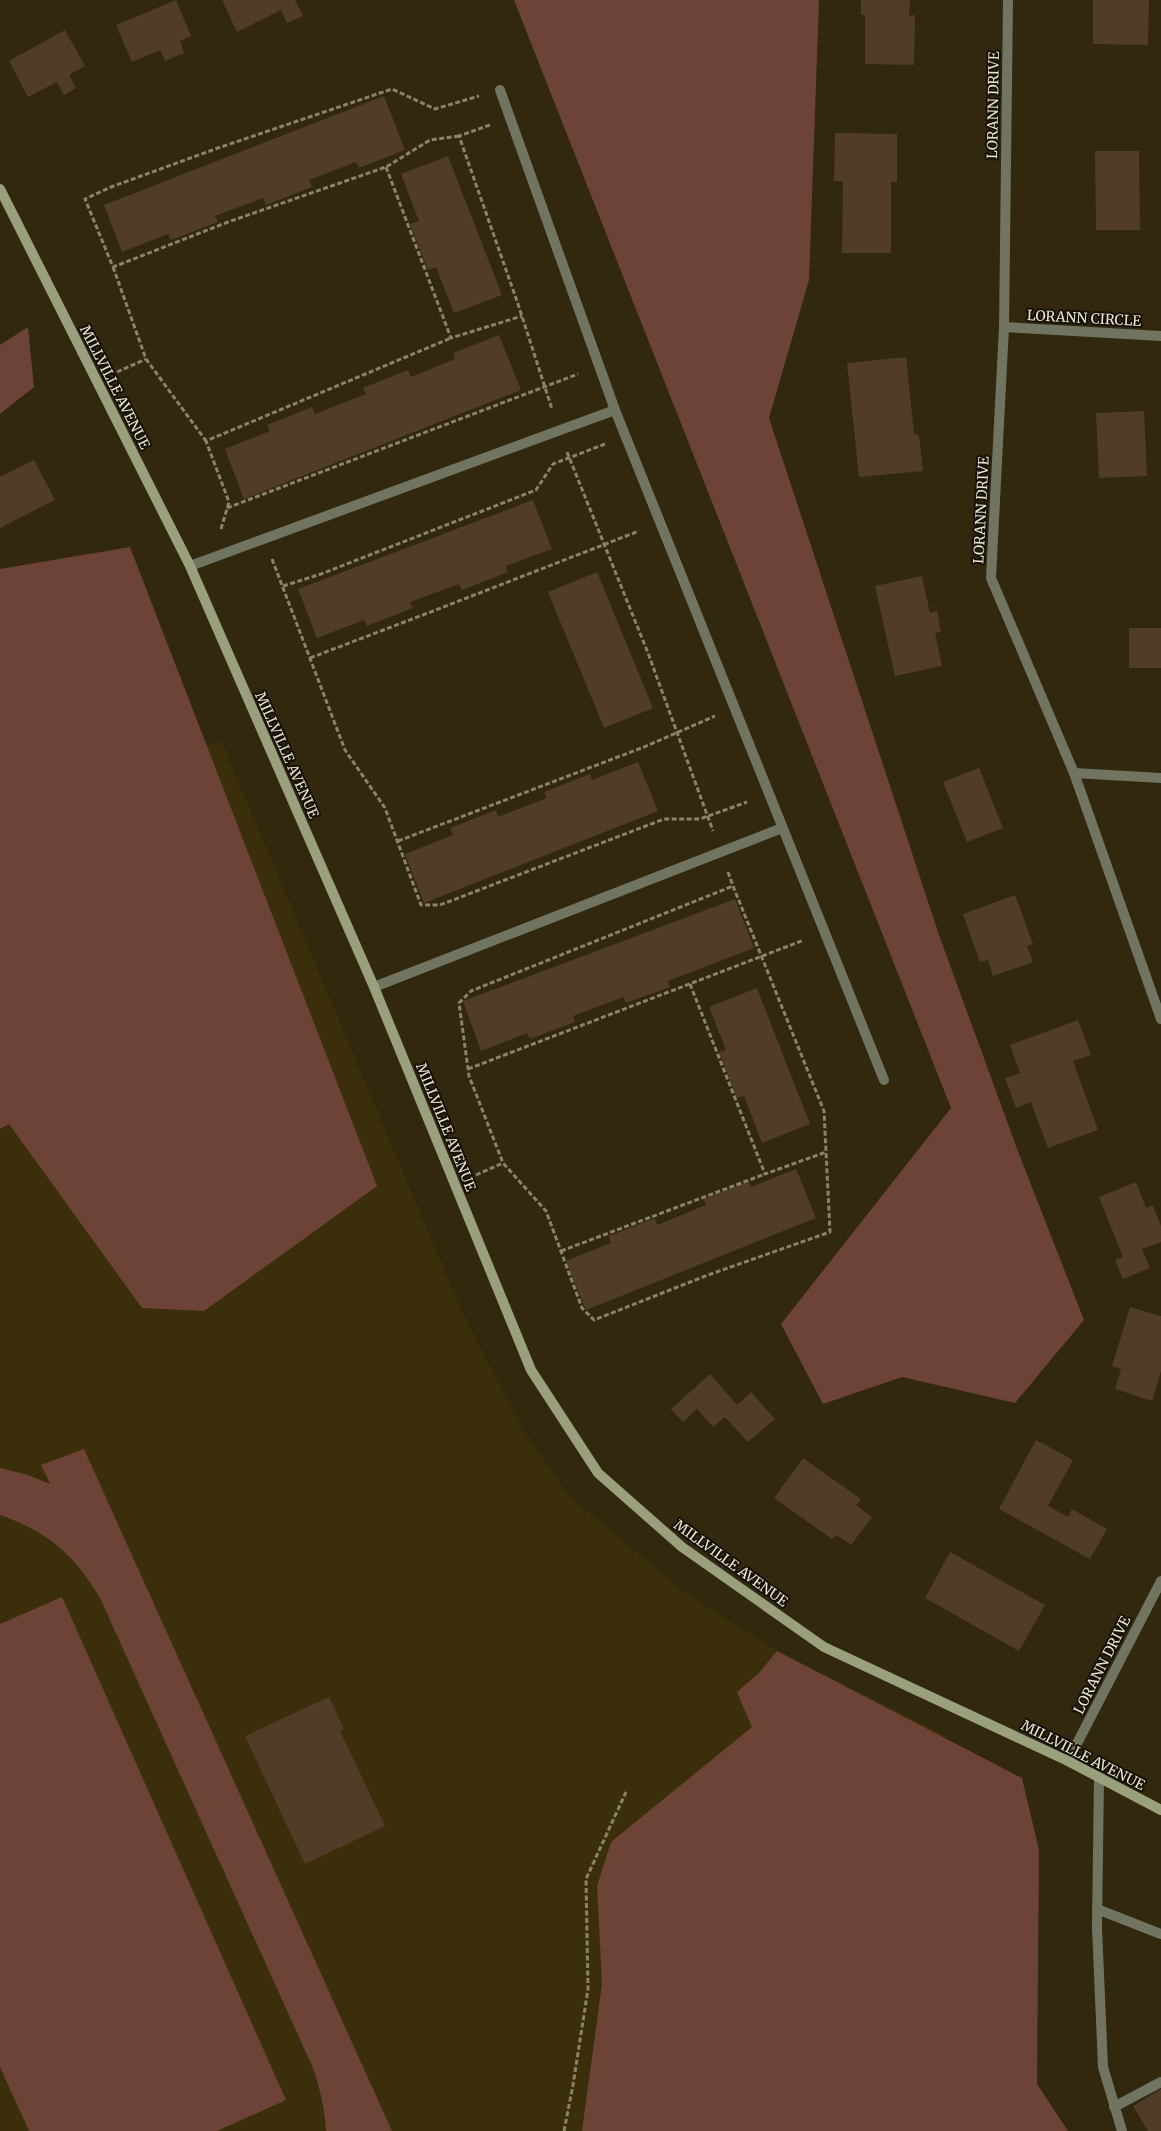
<svg xmlns="http://www.w3.org/2000/svg" width="1161" height="2131" viewBox="0 0 1161 2131" font-family="Merriweather,serif">
  <rect width="100%" height="100%" fill="#31280d"/>
  <path fill="#3b2f0b" d="M222 743 463 1314 523 1430 569 1496 685 1593 777 1651 947 1736 861 1916 985 2131H0V773Z"/>
  <g fill="#6c4336">
    <path d="M514 0H819L809 280 769 418 939 935 1019 1154 1084 1320 1015 1403 902 1377 823 1404 781 1324 951 1108Z"/>
    <path d="M28 327 34 387 0 414V345Z"/>
    <path d="M130 547 377 1186 204 1311 142 1308 9 1124 0 1129V569Z"/>
    <path d="M84 1449 392 2131H326C325 2109 320 2089 313 2068L100 1598C74 1554 48 1532 0 1515V1468L28 1475 50 1484 41 1465Z"/>
    <path d="M62 1597 286 2100 217 2131H29L0 2067V1624Z"/>
    <path d="M777 1651 1022 1778 1039 1850 1037 2084 1068 2131H582L602 1984 597 1886 611 1842 752 1727 737 1692 759 1673Z"/>
  </g>
  <g fill="#513c28">
    <path d="M176 0 191 36 180 41 184 53 165 61 160 50 132 62 116 25Z"/>
    <path d="M222 0H295L303 16 287 23 281 10 237 32Z"/>
    <path d="M861 0H910L909 16 915 15 914 65 865 64V15H861Z"/>
    <path d="M1093 0H1149L1148 45 1093 44Z"/>
    <path d="M65 30 85 66 69 75 76 88 64 95 57 82 28 97 9 61Z"/>
    <path d="M384 96 405 150 359 168 356 162 309 180 312 187 266 205 263 198 215 216 218 222 171 240 168 234 122 252 104 205Z"/>
    <path d="M835 133 897 134V182H891V253H842L843 181H834Z"/>
    <path d="M1095 151H1139L1140 230H1096Z"/>
    <path d="M448 156 502 295 454 313 436 267 428 270 410 224 419 221 401 174Z"/>
    <path d="M499 335 521 390 244 499 225 449 270 431 267 425 312 407 315 414 366 394 363 388 408 370 411 377 455 359 453 353Z"/>
    <path d="M906 357 914 433 919 436 923 471 859 477 847 363Z"/>
    <path d="M1144 411 1147 476 1099 478 1096 413Z"/>
    <path d="M34 460 55 500 0 528V477Z"/>
    <path d="M533 500 552 549 506 566 508 572 462 590 459 584 410 602 413 608 367 626 364 620 317 638 298 589Z"/>
    <path d="M597 572 653 708 604 728 548 592Z"/>
    <path d="M922 576 930 613 937 611 941 632 935 633 942 666 895 676 875 586Z"/>
    <rect x="1129" y="628" width="32" height="40"/>
    <path d="M638 762 658 811 424 903 405 854 453 835 450 828 496 810 498 817 547 798 544 792 590 774 592 780Z"/>
    <path d="M979 768 1003 828 967 842 943 782Z"/>
    <path d="M1015 895 1033 944 1027 946 1033 962 993 976 988 960 980 962 963 914Z"/>
    <path d="M735 899 754 948 668 981 670 987 626 1003 624 997 573 1016 575 1022 530 1039 527 1033 481 1051 463 1001Z"/>
    <path d="M757 988 810 1124 762 1143 744 1096 737 1098 719 1052 726 1050 709 1007Z"/>
    <path d="M1078 1020 1091 1055 1073 1061 1098 1130 1048 1148 1031 1102 1016 1108 1005 1078 1020 1073 1010 1045Z"/>
    <path d="M796 1169 816 1218 586 1310 566 1261 611 1243 609 1236 655 1218 657 1225 706 1205 704 1199 749 1181 751 1187Z"/>
    <path d="M1136 1182 1146 1208 1153 1206 1161 1226V1242L1142 1249 1150 1268 1123 1279 1115 1260 1123 1257 1099 1197Z"/>
    <path d="M1130 1307 1161 1316V1371L1152 1401 1115 1389 1121 1369 1112 1366Z"/>
    <path d="M710 1374 737 1405 751 1392 775 1419 748 1442 725 1417 713 1427 697 1409 683 1422 671 1409Z"/>
    <path d="M1036 1440 1073 1460 1048 1506 1068 1517 1072 1509 1107 1529 1090 1559 999 1509Z"/>
    <path d="M803 1458 861 1499 856 1505 872 1517 851 1545 836 1535 832 1539 774 1498Z"/>
    <path d="M950 1552 1045 1605 1019 1651 925 1598Z"/>
    <path d="M329 1697 344 1729 340 1731 385 1826 305 1864 245 1736Z"/>
    <path d="M1161 2089V2131H1148L1133 2106Z"/>
  </g>
  <g fill="none" stroke-linecap="round" stroke-linejoin="round">
    <g stroke="#89826c" stroke-width="3" stroke-dasharray="5 2.5" stroke-linecap="butt">
      <path d="M490 125 459 136 518 304 552 409"/>
      <path d="M459 136 430 140 386 167 228 222 113 267 85 199 111 187 218 148 392 89 435 109 479 96"/>
      <path d="M386 167 451 338 522 316"/>
      <path d="M113 267 146 359 206 441"/>
      <path d="M117 372 146 359"/>
      <path d="M567 452 648 653 713 831"/>
      <path d="M227 508 578 374"/>
      <path d="M221 529 229 502 206 441 451 338"/>
      <path d="M272 559 345 750 385 808 421 905H440L664 819H700L747 802"/>
      <path d="M283 586 321 574 536 490 553 464 605 444"/>
      <path d="M310 658 428 613 639 531"/>
      <path d="M398 841 644 747 715 716"/>
      <path d="M728 872 733 886"/>
      <path d="M733 886 824 1111 830 1232 708 1275 594 1320 582 1308 546 1211 503 1163 469 1076 459 1003 471 991Z"/>
      <path d="M690 984 765 1174 826 1152"/>
      <path d="M468 1069 804 940"/>
      <path d="M476 1175 503 1163"/>
      <path d="M561 1251 765 1174"/>
      <path d="M564 2131 573 2085 588 1989 586 1879 626 1792"/>
    </g>
    <g stroke="#717460" stroke-width="10">
      <path d="M500 90 615 410 884 1080"/>
      <path d="M190 566 615 410"/>
      <path d="M374 987 782 828"/>
      <path d="M1099 1777 1097 1928 1103 2067 1122 2131"/>
      <path d="M1097 1909 1161 1934"/>
      <path d="M1114 2107 1161 2082"/>
    </g>
    <g stroke="#717460" stroke-width="10">
      <path d="M1008 0 1004 327 991 578 1074 773 1161 1019"/>
      <path d="M1004 327 1161 336"/>
      <path d="M1074 773 1161 778"/>
      <path d="M1068 1761 1161 1581"/>
    </g>
    <path stroke="#9a9f7e" stroke-width="10" d="M0 189 190 566 374 987 531 1370 598 1473 682 1547 824 1647 1068 1761 1161 1810"/>
  </g>
  <g text-anchor="middle" dominant-baseline="central" stroke-width="4" stroke-linejoin="round" paint-order="stroke">
    <g font-size="14" fill="#ece6d6" stroke="#151107">
      <text transform="translate(993 105) rotate(-89)">LORANN DRIVE</text>
      <text transform="translate(1084 318) rotate(3)">LORANN CIRCLE</text>
      <text transform="translate(115 387) rotate(63)">MILLVILLE AVENUE</text>
      <text transform="translate(981 510) rotate(-87)">LORANN DRIVE</text>
      <text transform="translate(287 755) rotate(66)">MILLVILLE AVENUE</text>
      <text transform="translate(446 1127) rotate(68)">MILLVILLE AVENUE</text>
      <text transform="translate(731 1563) rotate(36)">MILLVILLE AVENUE</text>
      <text transform="translate(1102 1665) rotate(-63)">LORANN DRIVE</text>
      <text transform="translate(1083 1755) rotate(27)">MILLVILLE AVENUE</text>
    </g>
  </g>
</svg>
